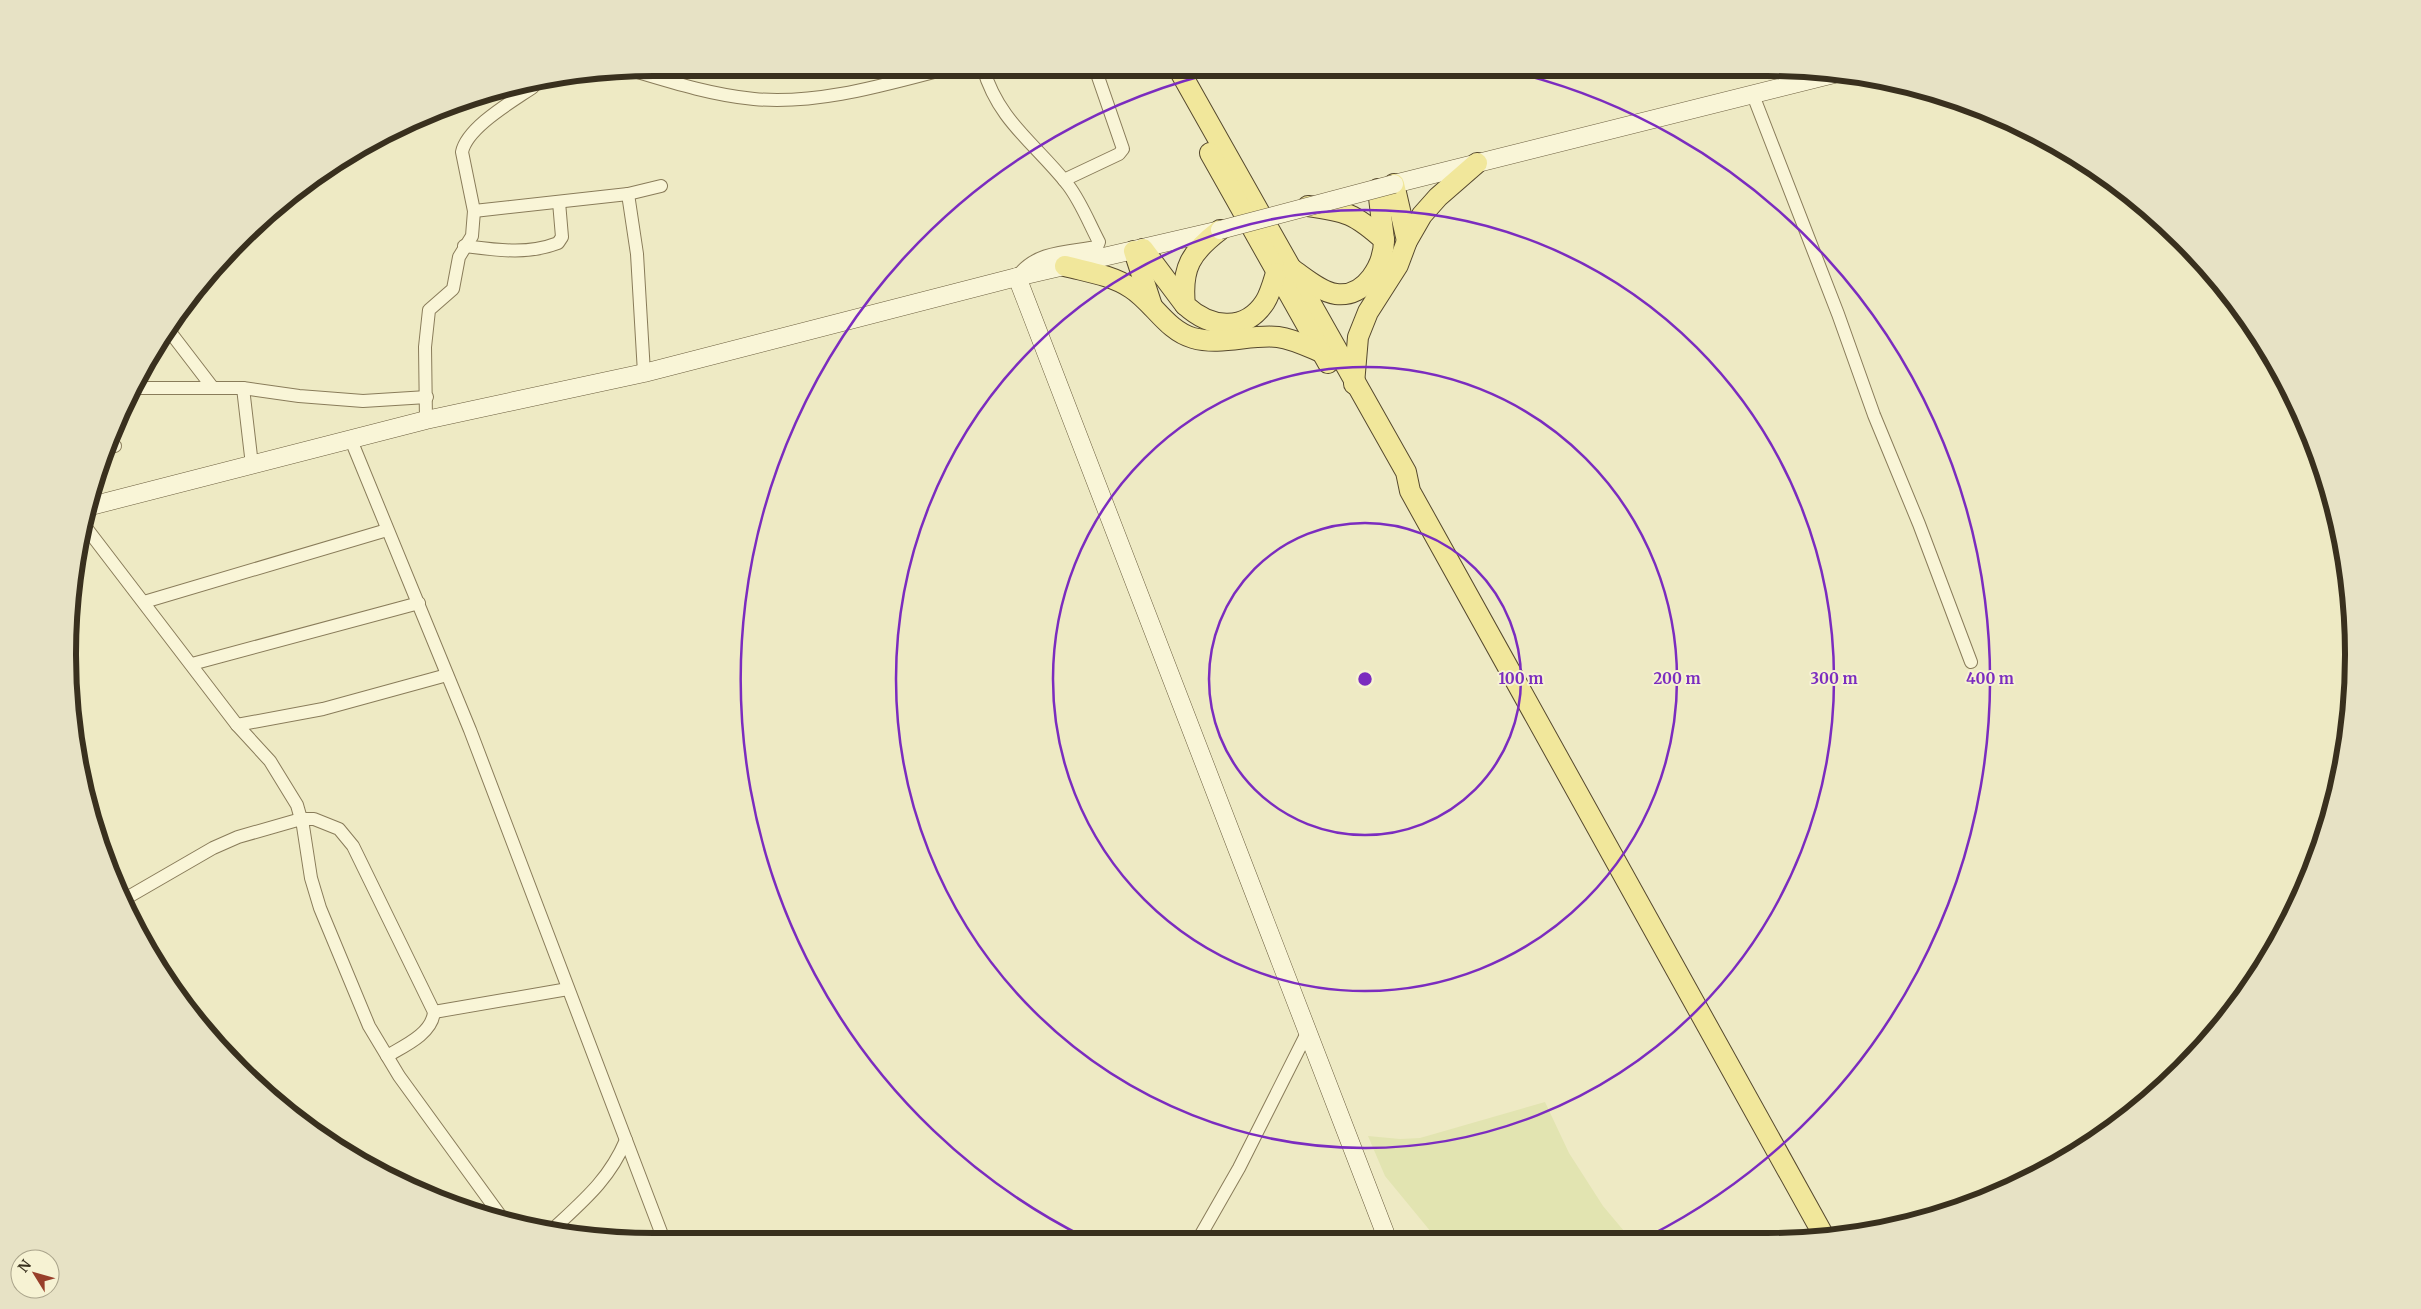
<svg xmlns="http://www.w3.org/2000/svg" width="2421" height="1309" viewBox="0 0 2421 1309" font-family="Merriweather,serif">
  <rect width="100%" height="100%" fill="#eeeac4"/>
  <path fill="#e2e4b1" d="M1545 1102 1569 1153 1603 1206 1629 1237 1436 1238 1385 1176 1368 1136 1400 1139 1420 1138Z"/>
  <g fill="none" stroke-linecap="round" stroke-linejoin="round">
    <g stroke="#897c5a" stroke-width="14">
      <g id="street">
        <path d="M983 68C999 122 1035 143 1068 185 1081 202 1089 223 1099 242L1097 247C1068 252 1035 251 1017 277"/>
        <path d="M631 70C671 82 712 95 754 99 819 105 887 84 949 68"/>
        <path d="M1753 95 1838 314 1874 415 1919 524 1971 662"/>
        <path d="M1064 180 1119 154 1123 149 1095 68"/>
        <path d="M628 194 637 254 644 373"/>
        <path d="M474 211 628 194 661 186"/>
        <path d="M464 246C497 250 527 255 558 243L562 237 559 202"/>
        <path d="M167 328 213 388"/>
        <path d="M134 388H243L299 396 363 401 427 397"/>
        <path d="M243 388 252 465"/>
        <path d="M426 420 425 347 429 310 453 289 459 257 472 236 474 211 462 152C467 127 513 101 533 87L531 81"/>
        <path d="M351 440 470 730 664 1240"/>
        <path d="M106 447 115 446"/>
        <path d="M84 525 237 725 270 761 297 805 303 826 311 878 320 908 369 1026 399 1076 505 1222"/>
        <path d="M144 602 387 530"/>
        <path d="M192 664 419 603"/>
        <path d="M237 725 323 709 447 675"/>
        <path d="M123 900 213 848 238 837 301 819H314L339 829 353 846 434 1012C432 1034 404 1046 387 1056"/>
        <path d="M434 1012 568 989"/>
        <path d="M552 1230C583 1201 609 1180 626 1140"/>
        <path d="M1199 1238 1239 1168 1308 1031"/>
      </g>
    </g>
    <g stroke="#6a5d3d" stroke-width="19">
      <g id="secondary">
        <path d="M1394 184 1834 74"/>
        <path d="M1017 277 1387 1238"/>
        <path d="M87 507 426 420 644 373 1017 277 1220 230"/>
      </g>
    </g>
    <g stroke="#56492e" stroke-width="22">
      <g id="primary">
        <path d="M1178 68 1406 472 1410 491 1824 1236"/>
        <path d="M1210 153 1328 363"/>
        <path d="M1394 184 1407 241"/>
        <path d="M1378 189 1384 240"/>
        <path d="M1220 230C1191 252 1181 268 1185 305 1209 327 1244 334 1265 302 1270 294 1273 283 1276 273"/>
        <path d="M1143 249 1185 305"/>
        <path d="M1134 251 1152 306"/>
        <path d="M1065 266C1088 272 1111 275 1131 288 1153 302 1167 331 1193 338 1221 346 1250 334 1278 337 1293 339 1307 346 1321 352"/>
        <path d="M1292 269C1305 278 1321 292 1336 294 1366 298 1384 264 1384 240 1355 214 1346 211 1308 206"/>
        <path d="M1354 384 1358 337 1368 312 1398 265 1407 241 1422 215 1438 197 1477 163"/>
      </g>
    </g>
    <use href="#street" stroke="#f9f5d7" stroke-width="12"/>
    <use href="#secondary" stroke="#f9f5d7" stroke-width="18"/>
    <use href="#primary" stroke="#f1e79b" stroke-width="20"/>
    <g stroke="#6a5d3d" stroke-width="19" stroke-linecap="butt">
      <path id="secondary-bridge" d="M1220 230 1394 184"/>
    </g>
    <use href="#secondary-bridge" stroke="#f9f5d7" stroke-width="18"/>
  </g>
  <g fill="none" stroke="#7b2cbf" stroke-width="2.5">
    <circle cx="1365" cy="679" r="156"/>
    <circle cx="1365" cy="679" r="312"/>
    <circle cx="1365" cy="679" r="469"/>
    <path d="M1086 1238A625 625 0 0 1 1230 69M1500 69A625 625 0 0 1 1649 1236"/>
  </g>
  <path d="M0 0H2421V1309H0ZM654 76H1767A578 578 0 0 1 2345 654V655A578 578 0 0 1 1767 1233H654A578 578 0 0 1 76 655V654A578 578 0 0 1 654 76Z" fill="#e7e2c5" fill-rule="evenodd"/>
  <path fill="none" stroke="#39301e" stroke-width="6" d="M654 76H1767A578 578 0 0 1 2345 654V655A578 578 0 0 1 1767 1233H654A578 578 0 0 1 76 655V654A578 578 0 0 1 654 76Z"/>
  <circle cx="1365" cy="679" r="8" fill="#7b2cbf" stroke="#f6f2d3" stroke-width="2.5"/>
  <g font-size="15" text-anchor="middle" font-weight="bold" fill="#7b2cbf" stroke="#f6f2d3" stroke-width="4" stroke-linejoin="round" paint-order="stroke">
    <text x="1521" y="684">100 m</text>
    <text x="1677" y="684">200 m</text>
    <text x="1834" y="684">300 m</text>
    <text x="1990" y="684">400 m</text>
  </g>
  <g transform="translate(35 1274) rotate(307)"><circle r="24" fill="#f6f2d3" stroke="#aaa48b"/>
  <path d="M0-4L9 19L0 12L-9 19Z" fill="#983f2a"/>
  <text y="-8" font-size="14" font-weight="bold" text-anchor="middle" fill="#39301e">N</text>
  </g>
</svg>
